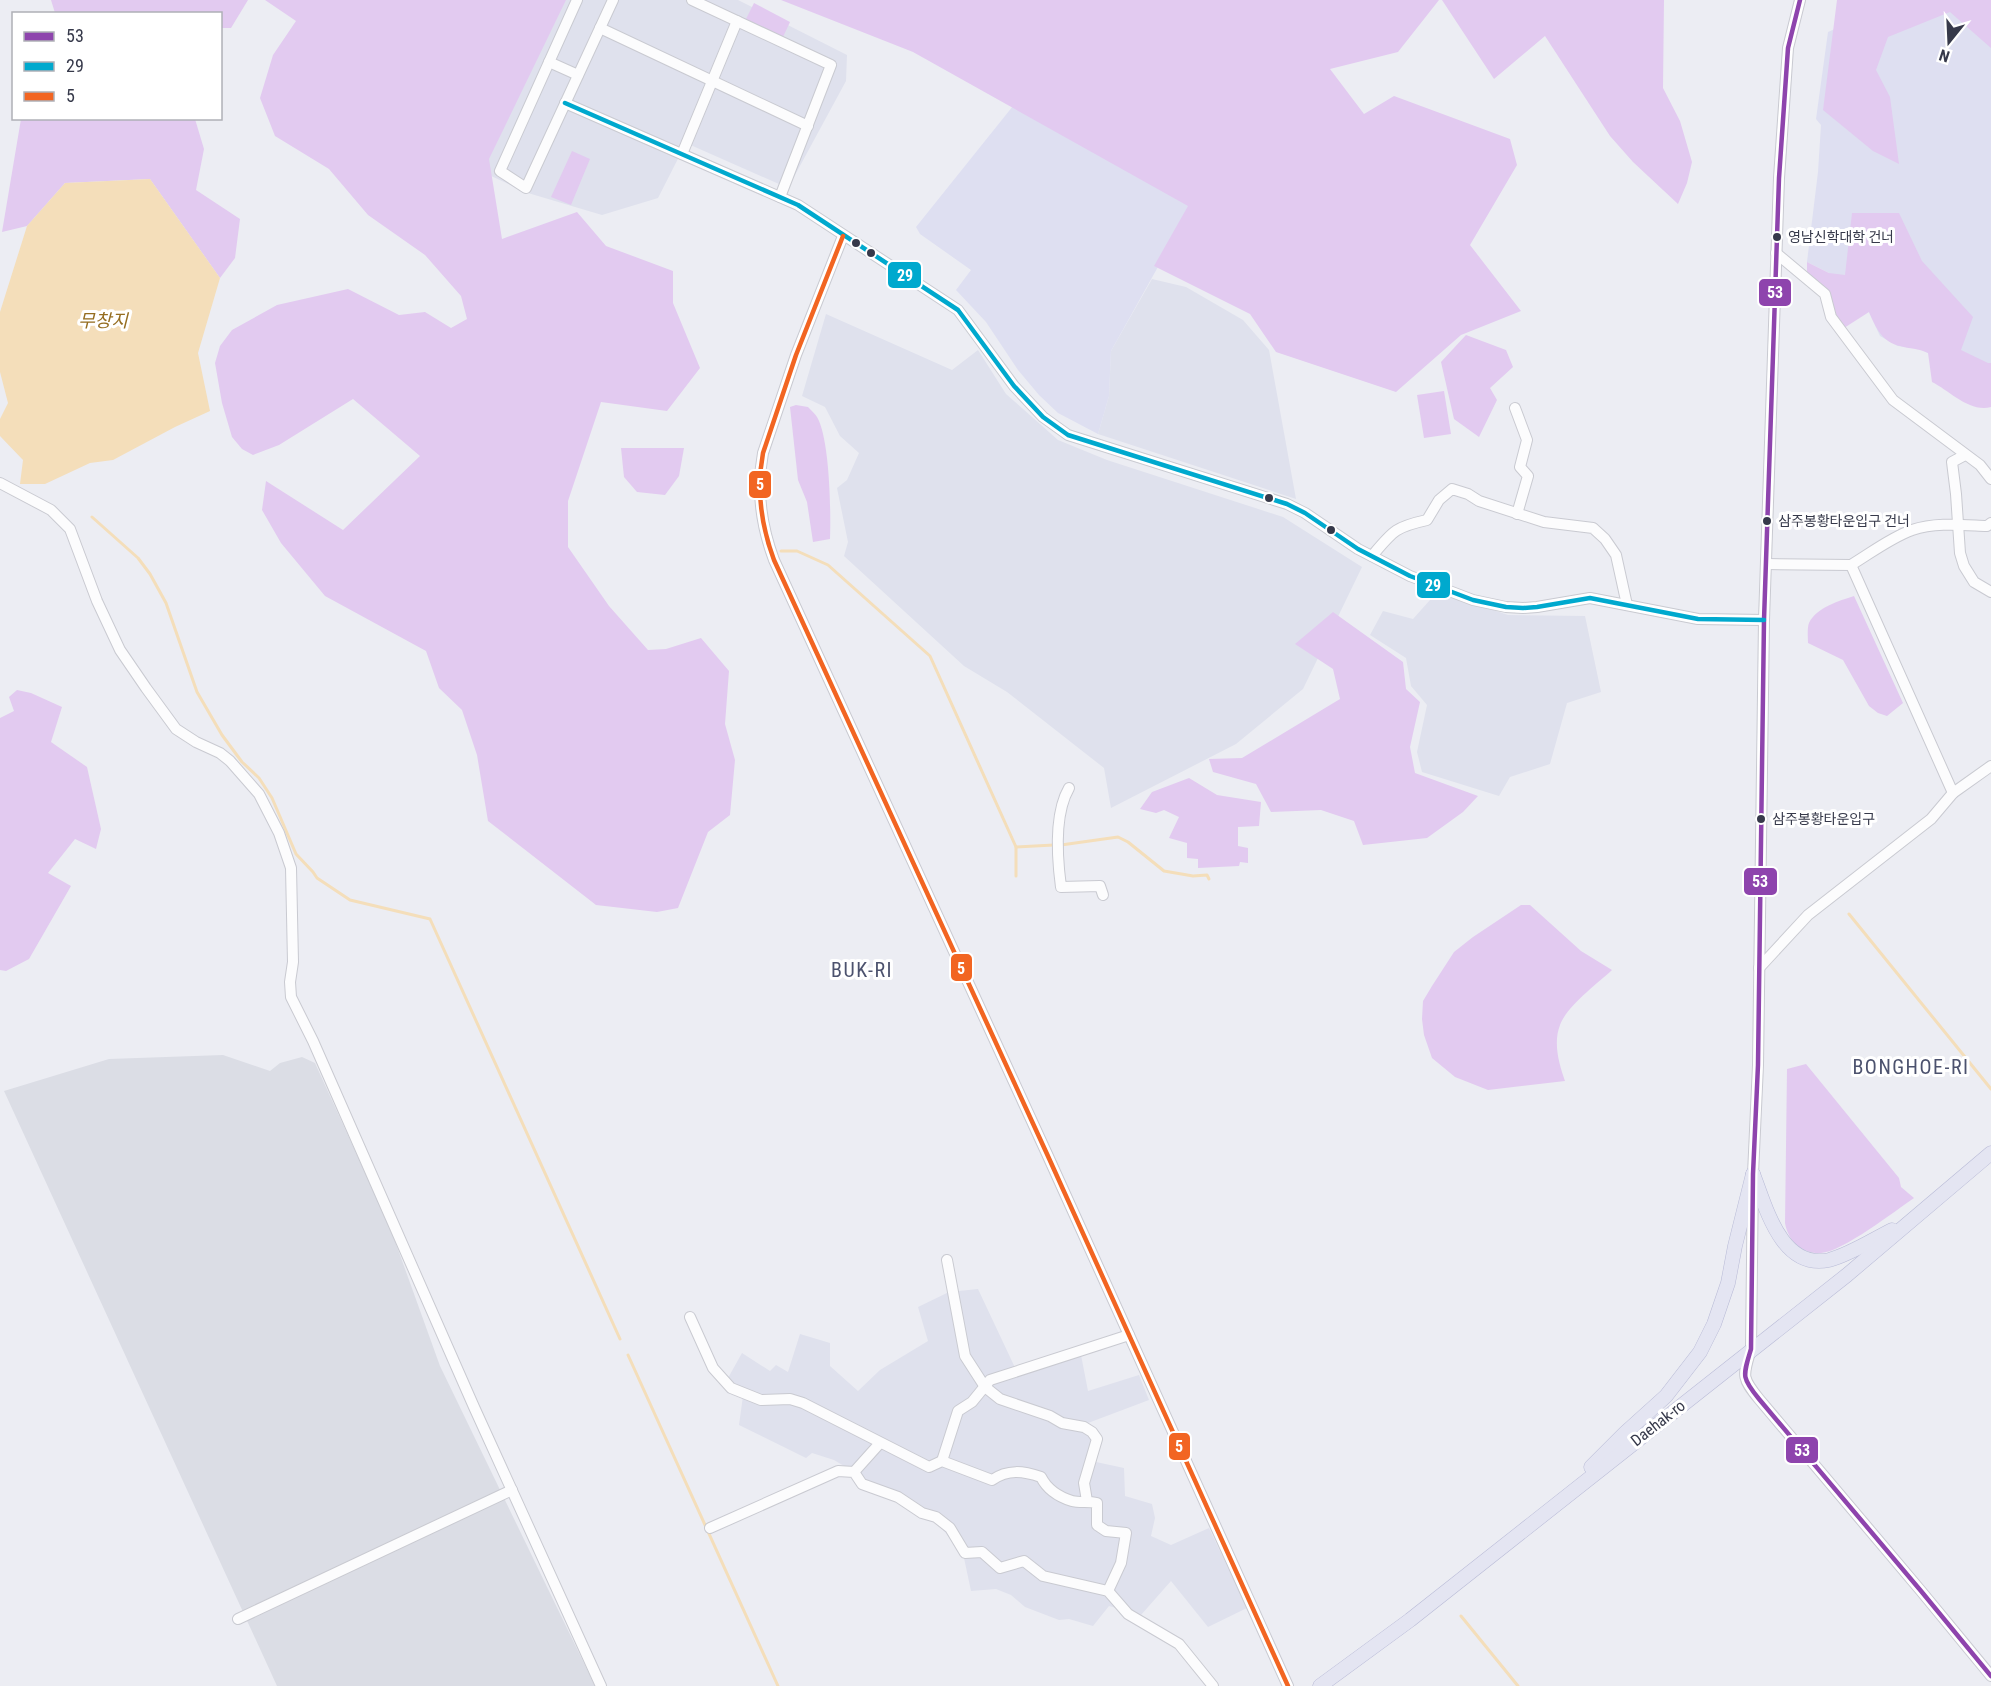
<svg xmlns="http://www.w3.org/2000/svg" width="1991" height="1686" viewBox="0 0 1991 1686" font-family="'Roboto Condensed','Noto Sans KR',sans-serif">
  <rect width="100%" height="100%" fill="#ecedf3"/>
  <g fill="#dfe1ed">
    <path d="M551 0H738L847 55 846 81 788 188 686 143 658 198 602 215 528 193 474 168Z"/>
    <path d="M1152 279 1186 287 1243 320 1269 350 1296 499 1098 434 1109 396 1111 351Z"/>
    <path d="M826 314 952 370 978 350 1006 394 1058 440 1107 460 1283 517 1362 567 1303 689 1236 744 1111 808 1104 768 1007 692 964 666 844 556 848 542 837 488 847 480 859 453 840 436 825 407 802 396Z"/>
    <path d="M1438 591 1508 615 1585 616 1601 692 1567 703 1550 764 1510 777 1499 796 1422 772 1417 752 1427 705 1411 686 1406 658 1370 635 1383 611 1413 619Z"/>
    <path d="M978 1289 1018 1374 1081 1355 1088 1391 1139 1375 1149 1400 1088 1423 1101 1442 1096 1462 1124 1468 1125 1496 1152 1504 1155 1518 1151 1536 1171 1545 1209 1528 1247 1608 1208 1627 1171 1581 1141 1615 1109 1606 1093 1626 1069 1619 1059 1620 1025 1607 1011 1595 996 1589 971 1591 964 1558 945 1532 932 1520 874 1491 853 1469 844 1466 834 1460 812 1453 806 1458 739 1425 743 1396 728 1378 742 1353 770 1371 776 1365 788 1372 800 1334 830 1343V1366L858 1391 880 1370 928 1341 918 1307 949 1292Z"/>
  </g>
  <path fill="#dbdde5" d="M223 1055 270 1071 280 1063 302 1057 315 1063 391 1230 440 1366 595 1686H277L4 1091 109 1059Z"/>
  <g fill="#dedff1">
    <path d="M1901 0H1974L1991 32V384L1920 349 1898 346 1880 336 1869 312 1829 273 1807 262 1818 172 1821 125 1816 119 1828 32Z"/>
    <path d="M1017 101 1197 197 1111 351 1109 396 1098 434 1058 413 1039 395 1018 370 986 322 956 290 971 270 920 234 916 227Z"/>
  </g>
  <g fill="#e2caf0">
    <path d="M51 0H248L231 28H221L220 14 55 13Z"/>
    <path d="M265 0H566L489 159 502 239 577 212 606 246 673 271V303L700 368 667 411 601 402 568 501V547L609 606 648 650 666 649 701 638 729 671 725 724 735 760 730 815 708 832 678 908 657 912 596 905 488 821 477 755 462 710 439 688 426 651 325 596 281 543 262 510 266 481 343 530 420 456 353 399 279 445 253 455 242 449 232 437 222 403 215 363 220 346 232 330 277 305 348 289 399 315 425 312 451 328 467 319 461 296 425 255 368 215 329 169 275 136 260 98 273 55 296 21Z"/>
    <path d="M781 0H1439L1398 52 1330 69 1364 114 1394 96 1510 139 1517 165 1470 245 1521 311 1461 335 1396 392 1276 352 1250 314 1154 266 1188 206 913 52Z"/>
    <path d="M1442 0H1664L1663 88 1680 121 1692 162 1687 183 1678 204 1633 162 1610 136 1545 36 1494 79Z"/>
    <path d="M1837 0H1991V48L1950 12 1888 37 1876 70 1890 97 1899 164 1873 151 1823 110Z"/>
    <path d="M754 3 790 22 783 37 746 19Z"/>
    <path d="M21 119H195L204 149 196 190 240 219 235 258 220 278 150 179 65 183 27 226 2 232Z"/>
    <path d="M572 151 590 159 571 205 551 197Z"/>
    <path d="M1852 213H1899L1922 261 1973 317 1961 350 1988 363H1991V407C1970 413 1950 391 1932 382L1928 353C1918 348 1910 349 1900 346 1882 342 1876 328 1869 312L1844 328 1807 275V262L1829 273 1845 275Z"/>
    <path d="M1466 335 1506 350 1513 367 1490 388 1497 400 1479 437 1454 419 1441 362Z"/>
    <path d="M1444 391 1451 434 1424 438 1417 395Z"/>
    <path d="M796 405 808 407C811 410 815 414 817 417 830 439 831 513 830 539L813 542 807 502 798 480 790 407Z"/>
    <path d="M621 448H684L679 476 665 495 637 492 624 477Z"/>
    <path d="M1854 596 1903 703 1887 716 1878 713 1869 706 1843 660 1808 643C1808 637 1807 628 1809 623 1817 607 1839 601 1854 596Z"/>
    <path d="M1333 612 1403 662 1406 689 1420 702 1410 747 1415 773 1478 796 1463 812 1427 838 1363 845 1354 821 1321 810 1271 812 1256 784 1213 772 1209 759 1242 758 1340 699 1333 669 1295 644Z"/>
    <path d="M17 690 31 693 62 707 51 742 87 767 101 829 96 849 75 839 48 873 71 886 29 959 6 971 0 970V718L14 711 9 697Z"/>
    <path d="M1189 778 1217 795 1261 802 1259 826 1238 827V846L1248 848V863L1240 862 1239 866 1198 868V859L1187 858V843L1169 838 1179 817 1164 810 1156 813 1140 809 1152 792Z"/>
    <path d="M1521 905H1530L1581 951 1612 970C1597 984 1567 1006 1560 1025 1553 1043 1559 1064 1565 1081L1488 1090 1455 1077 1432 1058 1424 1035 1422 1019 1423 1001 1432 986 1454 952 1473 937Z"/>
    <path d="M1806 1064 1899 1178 1901 1187 1914 1198C1895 1211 1842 1252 1821 1253 1802 1254 1788 1241 1785 1223L1787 1069Z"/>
  </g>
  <path fill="#f4deba" d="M150 179 220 278 198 353 210 411 175 427 113 460 90 463 45 484H20L23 460 0 436V419L8 403 0 372V312L27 226 65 183Z"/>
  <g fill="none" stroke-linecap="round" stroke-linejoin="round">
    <g stroke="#f4deba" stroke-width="3">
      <path d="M92 517 138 558 150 574 166 603 197 692 222 735 242 762 259 778 272 798 296 854 313 872 317 878 350 900 430 919 620 1339"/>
      <path d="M781 551H797L828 565 930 656 1016 847V876"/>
      <path d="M1061 845 1118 837 1128 842 1164 871 1193 876 1207 875 1209 879"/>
      <path d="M1016 847 1054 845"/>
      <path d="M1849 914 1991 1089"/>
      <path d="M628 1355 778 1686"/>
      <path d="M1461 1616 1518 1686"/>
    </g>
    <g stroke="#c9cad1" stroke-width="12">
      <g id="minor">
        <path d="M577 0 500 171 526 188 613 0"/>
        <path d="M692 0 831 65 780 197"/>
        <path d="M1800 0 1788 48 1779 178 1764 620 1758 1065 1753 1174 1751 1349C1743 1376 1741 1377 1759 1399L1921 1591 1991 1676"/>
        <path d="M600 28 808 126"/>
        <path d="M549 62 578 75"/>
        <path d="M565 103 798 205 958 310 1014 386 1043 417 1068 435 1287 504 1305 513 1358 549 1410 576 1473 600 1506 607 1523 608 1537 607 1590 598 1698 619 1764 620"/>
        <path d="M682 154 737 21"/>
        <path d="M843 236 796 355 763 453C756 490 761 525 774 560L1047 1154 1288 1686"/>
        <path d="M1776 253 1825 294 1831 317 1893 400 1980 465 1991 479"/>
        <path d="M1515 408 1527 440 1520 467 1528 476 1517 514"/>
        <path d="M1965 455 1952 462 1956 494 1960 553 1964 566 1974 582 1991 592"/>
        <path d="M0 483 51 510 70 529 97 601 120 650 146 688 176 729 196 742 220 753 230 761 259 794 279 833 291 868 293 962 290 982 291 997 313 1041 474 1407 601 1686"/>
        <path d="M1372 556C1393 531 1395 527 1427 520L1439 500 1452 489 1468 494 1479 501 1544 522 1593 528 1605 539 1616 555 1627 605"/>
        <path d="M1766 564 1851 565 1953 793"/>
        <path d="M1851 565C1871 553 1890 538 1912 530 1936 522 1962 525 1987 526L1991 523"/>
        <path d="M1069 788C1054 814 1057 857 1061 887L1100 886 1103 895"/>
        <path d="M1759 968 1808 915 1931 819 1953 793 1991 766"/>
        <path d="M947 1260 965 1356 985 1387 1000 1399 1050 1416 1062 1423 1084 1427 1092 1432 1097 1439 1084 1483 1087 1501"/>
        <path d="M690 1317 713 1368 731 1388 761 1400 790 1399 803 1403 929 1467 942 1461 992 1480C1008 1469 1023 1471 1041 1477 1047 1489 1059 1497 1072 1501 1079 1503 1089 1501 1097 1503V1525L1106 1531 1126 1533 1121 1563 1108 1591"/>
        <path d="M942 1461 958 1411 972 1402 990 1380 1129 1335"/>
        <path d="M854 1472 880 1443"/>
        <path d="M710 1528 838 1471 854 1472 862 1484 898 1497 922 1513 936 1517 950 1528 965 1553 982 1552 1000 1568 1024 1561 1043 1576 1108 1591 1128 1614 1179 1644 1213 1686"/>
        <path d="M238 1619 512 1490"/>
      </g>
    </g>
    <g stroke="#b8bad6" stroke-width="15">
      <g id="major">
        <path d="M1753 1174C1766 1207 1781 1270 1829 1260 1849 1255 1874 1239 1892 1230"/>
        <path d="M1591 1467 1625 1433 1666 1396 1700 1352 1714 1324 1728 1283 1735 1246 1753 1174"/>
        <path d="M1320 1686 1410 1620 1847 1275 1991 1153"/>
      </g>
    </g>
    <use href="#minor" stroke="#fcfcfd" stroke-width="10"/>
    <use href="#major" stroke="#e4e5f2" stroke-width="14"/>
    <g stroke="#fff" stroke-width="9">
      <path id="bus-1" d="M1800 0 1788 48 1779 178 1764 620 1758 1065 1753 1174 1751 1349C1743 1376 1741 1377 1759 1399L1921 1591 1991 1676"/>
    </g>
    <g stroke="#fff" stroke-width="9">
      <path id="bus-2" d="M565 103 798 205 958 310 1014 386 1043 417 1068 435 1287 504 1305 513 1358 549 1410 576 1473 600 1506 607 1523 608 1537 607 1590 598 1698 619 1764 620"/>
    </g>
    <g stroke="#fff" stroke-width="9">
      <path id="bus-3" d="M843 236 796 355 763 453C756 490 761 525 774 560L1047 1154 1288 1686"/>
    </g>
    <use href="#bus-1" stroke="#8e44ad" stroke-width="4.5"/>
    <use href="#bus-2" stroke="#00a9ce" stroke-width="4.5"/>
    <use href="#bus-3" stroke="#f26522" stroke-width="4.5"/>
  </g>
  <g fill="#36394a" stroke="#fff" stroke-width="2">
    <circle cx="1777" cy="237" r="5"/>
    <circle cx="856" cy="243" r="5"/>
    <circle cx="871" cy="253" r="5"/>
    <circle cx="1269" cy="498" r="5"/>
    <circle cx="1767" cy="521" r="5"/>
    <circle cx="1331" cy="530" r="5"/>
    <circle cx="1761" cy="819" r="5"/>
  </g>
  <g text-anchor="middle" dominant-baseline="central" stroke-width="6" stroke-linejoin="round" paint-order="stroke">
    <g font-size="14" fill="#36394a" stroke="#fff" text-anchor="start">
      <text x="1788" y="237">영남신학대학 건너</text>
      <text x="1778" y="521">삼주봉황타운입구 건너</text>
      <text x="1772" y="819">삼주봉황타운입구</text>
    </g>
    <g font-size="16" fill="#36394a" stroke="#fff">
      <text transform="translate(1658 1423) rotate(-38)">Daehak-ro</text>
    </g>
    <g font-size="18" font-style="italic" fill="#956d20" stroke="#fff">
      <text x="103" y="320">무창지</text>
    </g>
    <g font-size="20" letter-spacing="1.5" fill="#4c526e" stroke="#fff">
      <text x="862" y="970">BUK-RI</text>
      <text x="1911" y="1067">BONGHOE-RI</text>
    </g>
  </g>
  <g stroke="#fff" stroke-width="2">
    <rect x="887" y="261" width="35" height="28" rx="6" fill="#00a9ce"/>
    <rect x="1758" y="278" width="34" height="29" rx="6" fill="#8e44ad"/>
    <rect x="748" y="470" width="24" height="29" rx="6" fill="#f26522"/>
    <rect x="1416" y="571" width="35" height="28" rx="6" fill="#00a9ce"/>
    <rect x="1743" y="867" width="35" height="29" rx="6" fill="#8e44ad"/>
    <rect x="950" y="953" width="23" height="29" rx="6" fill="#f26522"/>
    <rect x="1168" y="1432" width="23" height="29" rx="6" fill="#f26522"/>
    <rect x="1785" y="1436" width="34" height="28" rx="6" fill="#8e44ad"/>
  </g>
  <g font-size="16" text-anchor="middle" font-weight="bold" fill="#fff">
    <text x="905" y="281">29</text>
    <text x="1775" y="298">53</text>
    <text x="760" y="490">5</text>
    <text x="1433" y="591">29</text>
    <text x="1760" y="887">53</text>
    <text x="961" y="974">5</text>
    <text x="1179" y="1452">5</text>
    <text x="1802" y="1456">53</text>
  </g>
  <rect x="12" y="12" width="210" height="108" fill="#ffffff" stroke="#afb0b7" stroke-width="1.5"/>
  <rect x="24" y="32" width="30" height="9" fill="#8e44ad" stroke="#afb0b7" stroke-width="1.5"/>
  <text x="66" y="42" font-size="18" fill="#36394a">53</text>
  <rect x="24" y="62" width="30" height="9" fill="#00a9ce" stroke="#afb0b7" stroke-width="1.5"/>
  <text x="66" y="72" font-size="18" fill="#36394a">29</text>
  <rect x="24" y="92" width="30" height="9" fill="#f26522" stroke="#afb0b7" stroke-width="1.5"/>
  <text x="66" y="102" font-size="18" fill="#36394a">5</text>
  <g transform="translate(1949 42) rotate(198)" stroke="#ffffff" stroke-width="4.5" paint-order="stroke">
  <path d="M0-4.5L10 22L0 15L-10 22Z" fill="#36394a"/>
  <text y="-9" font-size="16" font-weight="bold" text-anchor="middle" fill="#36394a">N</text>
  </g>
</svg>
